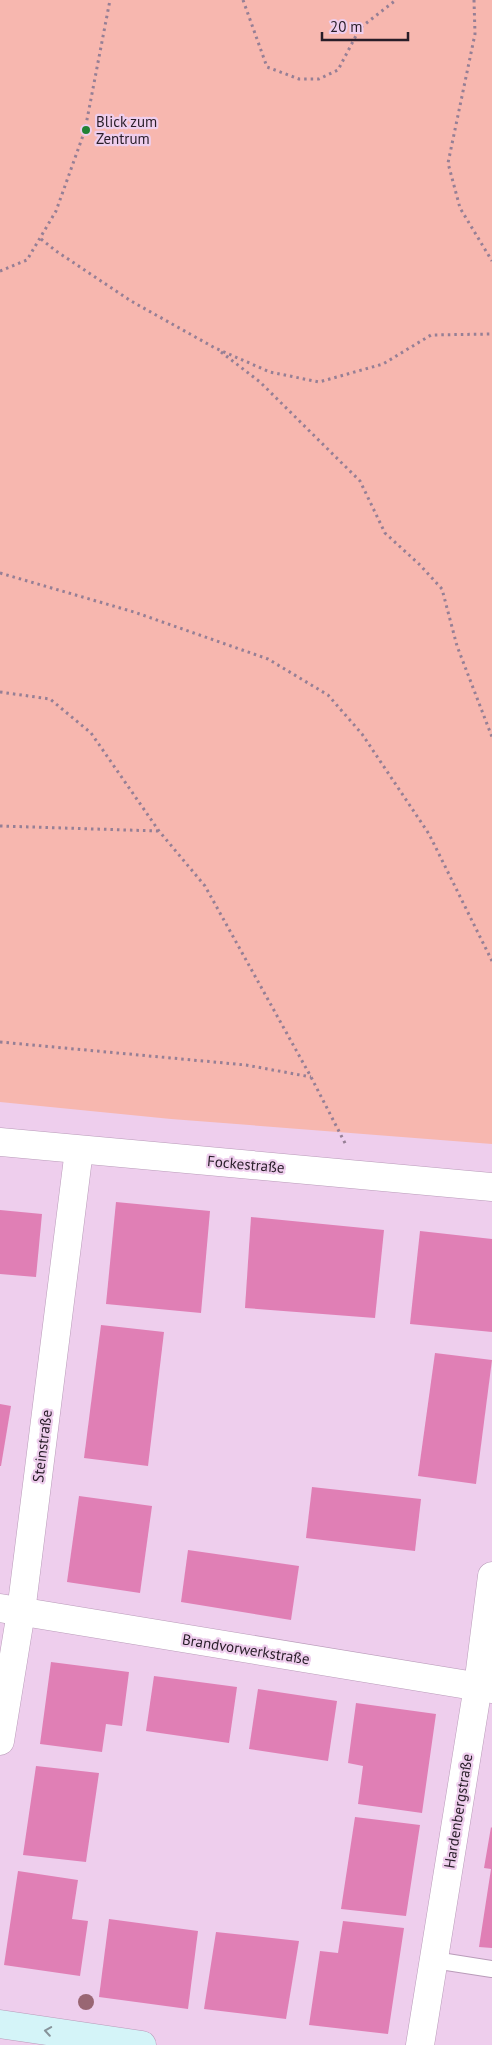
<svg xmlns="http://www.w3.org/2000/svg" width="492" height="2045" viewBox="0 0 492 2045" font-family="'PT Sans',sans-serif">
  <rect width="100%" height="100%" fill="#eeceed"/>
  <path fill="#f7b7af" d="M0 0H492V1144L171 1119 0 1102Z"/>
  <g fill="#e07fb5">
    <path d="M116 1202 210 1211 201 1313 106 1304Z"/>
    <path d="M0 1210 42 1214 36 1277 0 1274Z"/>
    <path d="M251 1217 384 1230 375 1318 245 1308Z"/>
    <path d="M420 1231 492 1239V1332L410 1324Z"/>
    <path d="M101 1325 164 1332 148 1466 84 1458Z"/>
    <path d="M435 1353 492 1360 476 1484 418 1476Z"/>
    <path d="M0 1404 11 1406 1 1466H0Z"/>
    <path d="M312 1487 421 1499 415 1551 306 1538Z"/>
    <path d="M79 1496 152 1506 140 1593 67 1582Z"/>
    <path d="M188 1550 299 1566 291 1620 181 1602Z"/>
    <path d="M51 1662 129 1672 122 1726 106 1724 102 1752 40 1744Z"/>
    <path d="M154 1676 237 1687 229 1743 146 1731Z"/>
    <path d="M258 1689 337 1701 328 1761 249 1749Z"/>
    <path d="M356 1703 436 1714 422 1813 358 1804 363 1766 348 1763Z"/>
    <path d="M36 1766 99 1773 86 1862 23 1855Z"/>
    <path d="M355 1817 420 1825 406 1916 341 1909Z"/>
    <path d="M491 1827 492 1828V1948L479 1947 491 1869 484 1868Z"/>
    <path d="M18 1871 78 1880 72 1919 88 1921 80 1976 4 1965Z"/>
    <path d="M109 1919 198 1931 188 2009 99 1997Z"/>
    <path d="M343 1921 404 1928 388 2034 309 2025 320 1951 338 1953Z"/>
    <path d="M216 1932 299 1941 286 2019 204 2009Z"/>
  </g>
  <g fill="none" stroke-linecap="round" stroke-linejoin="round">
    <g stroke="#b99bb9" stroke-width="18">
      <path id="service" d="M434 1960 492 1969"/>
    </g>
    <g stroke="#b99bb9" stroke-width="29">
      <g id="minor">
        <path d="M0 1142 492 1187"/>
        <path d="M0 1608 492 1689"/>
        <path d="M0 1741 21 1612 79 1150"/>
        <path d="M420 2045 478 1686 492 1576"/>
      </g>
    </g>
    <g stroke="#b99bb9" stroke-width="29">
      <path id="secondary" d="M0 2024 142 2045"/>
    </g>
    <g stroke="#967f95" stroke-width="3" stroke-dasharray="2.5 4" stroke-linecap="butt">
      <path d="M243 0 267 67 299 79H319L338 70 360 28 396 0"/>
      <path d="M474 0 475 34 448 163 460 208 492 261"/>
      <path d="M41 239 56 251 131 301 215 348 270 372 319 382 383 364 431 335 492 334"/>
      <path d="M0 271 27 260 56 211 85 130 110 0"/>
      <path d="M221 352 260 382 360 481 385 533 420 565 442 589 457 646 492 737"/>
      <path d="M0 573 134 612 268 659 328 695 362 734 429 834 492 961"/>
      <path d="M0 692 50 699 91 733 159 831 205 886 311 1077 346 1145"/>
      <path d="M0 826 158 831"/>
      <path d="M0 1042 246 1065 311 1077"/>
    </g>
    <use href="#service" stroke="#fff" stroke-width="16"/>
    <use href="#minor" stroke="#fff" stroke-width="28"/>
    <use href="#secondary" stroke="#d4f4f8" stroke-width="28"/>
  </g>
  <circle fill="#996673" cx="86" cy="2002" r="8"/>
  <defs><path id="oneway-chevron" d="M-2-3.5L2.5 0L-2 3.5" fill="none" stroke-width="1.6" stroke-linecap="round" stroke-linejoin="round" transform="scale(1.25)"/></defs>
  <use stroke="#87939a" href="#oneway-chevron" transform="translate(48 2031) rotate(-171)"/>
  <circle fill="#218235" stroke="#eeceed" stroke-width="2" cx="86" cy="130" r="5"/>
  <g text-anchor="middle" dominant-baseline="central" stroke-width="4.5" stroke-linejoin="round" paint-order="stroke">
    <g font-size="15" fill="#281d28" stroke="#eeceed" text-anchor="start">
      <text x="96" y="121">Blick zum<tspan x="96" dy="17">Zentrum</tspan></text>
    </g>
    <g font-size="15" fill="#281d28" stroke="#eeceed">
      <text transform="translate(246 1164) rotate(5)">Fockestraße</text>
      <text transform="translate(42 1446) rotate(-83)">Steinstraße</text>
      <text transform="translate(246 1649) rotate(9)">Brandvorwerkstraße</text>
      <text transform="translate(458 1811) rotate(-81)">Hardenbergstraße</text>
    </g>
  </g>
  <path d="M322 32v8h86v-8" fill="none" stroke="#281d28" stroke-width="2.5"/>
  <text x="330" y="32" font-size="15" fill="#281d28" stroke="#eeceed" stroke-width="4" paint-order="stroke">20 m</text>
</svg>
